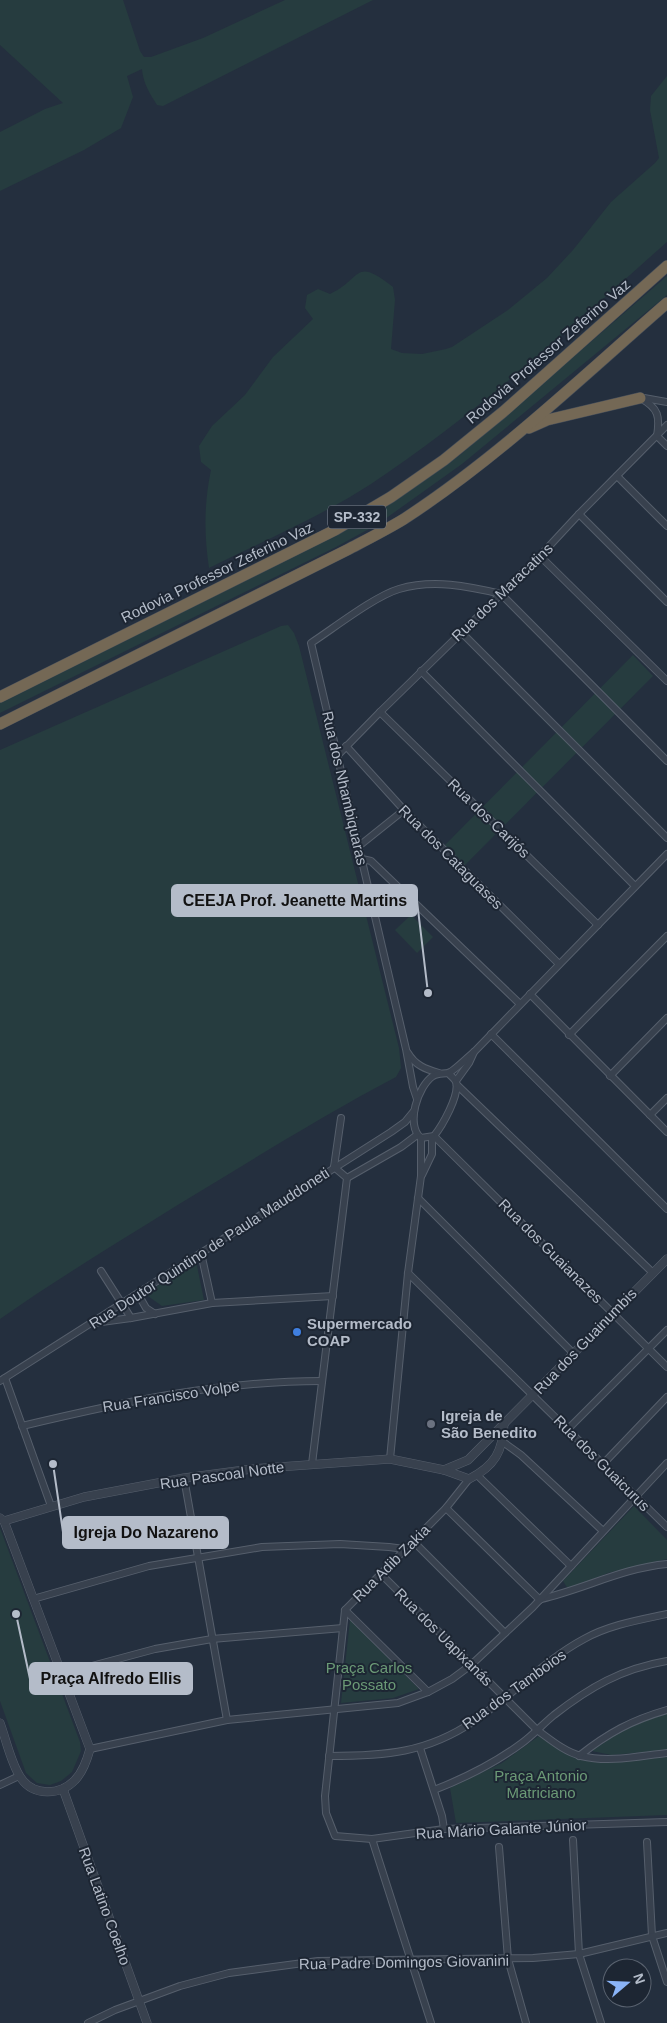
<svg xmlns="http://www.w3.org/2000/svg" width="667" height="2023" viewBox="0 0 667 2023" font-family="Helvetica,sans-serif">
  <rect width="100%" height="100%" fill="#242f3e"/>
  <g fill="#263c3f">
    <path d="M0 0H123L140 51 144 57H151L203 38 285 0H373L163 106 157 105C150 94 143 83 142 69L127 76 133 97 121 128 84 150 0 191V132L45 109 63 103 0 45Z"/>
    <path d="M667 76V242C571 327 477 414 371 484 320 517 263 541 209 568 204 535 204 503 211 470L201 462 199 446 212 426 245 395 273 357 313 319 305 308 307 295 318 289 330 294C363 279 353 256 393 287L395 300 391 349 402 353 422 354 446 349 452 347 508 310 547 278 573 250 611 202 655 163 659 158 650 110 651 96Z"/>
    <path d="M667 276V295L462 464 378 524 336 547 0 713V702L335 536 382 509 460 455Z"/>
    <path d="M288 625 294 633 299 646 399 1048 401 1068 396 1077C320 1117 249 1162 176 1206 117 1243 57 1279 0 1319V750L281 626Z"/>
    <path d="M633 655 653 676 465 865 445 845Z"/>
    <path d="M411 915 433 937 417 953 395 930Z"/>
    <path d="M196 1261 204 1300 162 1306 145 1294Z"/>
    <path d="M634 1506 667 1540V1559L608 1573 568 1589 563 1581Z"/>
    <path d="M0 1528 80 1742 81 1751 72 1772 61 1781 50 1785 37 1783 26 1773 0 1701Z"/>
    <path d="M350 1620 419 1689 393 1698 341 1703Z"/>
    <path d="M667 1713V1750L611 1755 592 1751 630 1725Z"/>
    <path d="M539 1736C550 1744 562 1753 575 1758 600 1767 641 1759 667 1757V1815L456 1823 450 1788 502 1763Z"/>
  </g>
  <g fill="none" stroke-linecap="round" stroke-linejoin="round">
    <g stroke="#565f6c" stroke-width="8">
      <g id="minor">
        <path d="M640 398C659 408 660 417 657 436L667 446"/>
        <path d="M644 398 667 402"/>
        <path d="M617 476 667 526"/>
        <path d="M579 514 667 602"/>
        <path d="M540 556 667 681"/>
        <path d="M461 632 667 838"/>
        <path d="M421 671 635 886"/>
        <path d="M380 712 598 925"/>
        <path d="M346 746 404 810 559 964"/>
        <path d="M337 756 380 712 540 556 579 514 667 425"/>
        <path d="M359 846 404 810"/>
        <path d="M362 859 371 861 520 1004"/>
        <path d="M530 994 667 1132"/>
        <path d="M491 1034 667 1209"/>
        <path d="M569 1035 667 936"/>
        <path d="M408 1053C415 1065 425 1069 439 1073"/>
        <path d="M448 1073C451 1076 455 1079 456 1082 460 1095 442 1126 434 1136L421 1138C405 1125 418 1086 433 1076 438 1073 443 1074 448 1073 453 1072 469 1056 475 1051L667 854"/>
        <path d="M610 1076 667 1018"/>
        <path d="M456 1081 469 1063 474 1052"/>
        <path d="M457 1085 653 1273"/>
        <path d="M417 1099 413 1087 406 1049 311 643C334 628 375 596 399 589 433 579 468 586 501 594L667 761"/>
        <path d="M650 1115 667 1098"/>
        <path d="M434 1136 667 1367"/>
        <path d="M334 1167 341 1118"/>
        <path d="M422 1175 432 1154V1137"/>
        <path d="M347 1178 401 1147 417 1135"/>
        <path d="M418 1198 573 1353"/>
        <path d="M201 1253 212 1303"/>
        <path d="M101 1271 131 1318"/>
        <path d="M408 1273 667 1527"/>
        <path d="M138 1294 146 1308 155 1314"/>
        <path d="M94 1323 131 1318 212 1303 333 1296"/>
        <path d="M5 1378 51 1506"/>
        <path d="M0 1381 391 1132 405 1122 414 1111"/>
        <path d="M22 1426C123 1402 218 1381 322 1381"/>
        <path d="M568 1429 667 1330"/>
        <path d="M503 1442 521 1455 603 1531"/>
        <path d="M390 1459 408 1273 421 1176V1138"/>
        <path d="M312 1464 347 1178 334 1167"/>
        <path d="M603 1464 667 1397"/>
        <path d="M477 1475 571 1566"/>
        <path d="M184 1478 227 1720"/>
        <path d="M469 1479 446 1508 345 1610 325 1796 326 1813 335 1836 372 1839 444 1829 667 1822"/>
        <path d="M446 1508 540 1600"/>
        <path d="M413 1541 505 1633"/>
        <path d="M380 1573 537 1730C551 1740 565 1752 581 1756 609 1763 639 1756 667 1753"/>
        <path d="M33 1599 149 1566 262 1547 340 1544 389 1547 404 1549"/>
        <path d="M541 1599C584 1589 623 1568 667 1564"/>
        <path d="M345 1610 428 1692"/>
        <path d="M62 1674 155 1649 212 1639 343 1628"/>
        <path d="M420 1748 442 1816 444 1829"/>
        <path d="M90 1749 227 1720 398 1703 428 1692 452 1679 471 1665 533 1607 667 1463"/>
        <path d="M329 1756C385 1756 427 1753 474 1721 512 1696 543 1661 584 1639 609 1625 639 1620 667 1614"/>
        <path d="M579 1756C608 1733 632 1720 667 1710"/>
        <path d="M0 1785 19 1776"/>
        <path d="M434 1790C465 1778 495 1763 522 1743 533 1735 543 1724 554 1715 590 1687 621 1669 667 1661"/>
        <path d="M372 1839 431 2023"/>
        <path d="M573 1840 579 1954 601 2023"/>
        <path d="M647 1842 652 1936 667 1982"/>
        <path d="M499 1847 508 1959 526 2023"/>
        <path d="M88 2023 115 2010 180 1986 229 1973 318 1961 533 1958 579 1954 667 1933"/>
      </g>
    </g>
    <g stroke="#565f6c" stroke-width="9">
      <g id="tertiary">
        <path d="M444 1470 468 1460 667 1259"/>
        <path d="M0 1518 4 1521 90 1749C87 1760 83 1772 75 1780 60 1796 33 1796 21 1778 11 1764 6 1739 0 1723"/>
        <path d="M4 1521 84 1497 184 1478 252 1469 390 1459 444 1470 469 1479C495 1466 503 1451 504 1423"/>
        <path d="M63 1789 147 2023"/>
      </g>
    </g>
    <g stroke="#434c59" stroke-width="12">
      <g id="motorway">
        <path d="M529 428 547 420 640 398"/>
        <path d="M0 697 335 530 391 497 444 460 503 412 667 266"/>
        <path d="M0 724 347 550C366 540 386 530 404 519 499 457 582 377 667 303"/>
      </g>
    </g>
    <use href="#minor" stroke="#38414e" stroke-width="6"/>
    <use href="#tertiary" stroke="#38414e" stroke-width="8"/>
    <use href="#motorway" stroke="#746855" stroke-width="11"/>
  </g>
  <circle fill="#3f7fe0" stroke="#1d2633" stroke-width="2" cx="297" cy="1332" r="5"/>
  <circle fill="#6b7280" stroke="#1d2633" stroke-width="2" cx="431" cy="1424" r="5"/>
  <g text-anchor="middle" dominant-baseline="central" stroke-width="4" stroke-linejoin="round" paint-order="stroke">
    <rect fill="#1d2633" stroke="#878f9c" stroke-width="1" x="328" y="505.5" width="58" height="23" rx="4"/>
    <g font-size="14" font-weight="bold" fill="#b4bcc9">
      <text x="357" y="517">SP-332</text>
    </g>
    <g font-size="15" fill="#b4bcc9" stroke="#1d2633">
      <text transform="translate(548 351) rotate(-41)">Rodovia Professor Zeferino Vaz</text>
      <text transform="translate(217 572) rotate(-26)">Rodovia Professor Zeferino Vaz</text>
      <text transform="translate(502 592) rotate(-44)">Rua dos Maracatins</text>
      <text transform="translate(345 788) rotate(77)">Rua dos Nhambiquaras</text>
      <text transform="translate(489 818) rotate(44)">Rua dos Carijós</text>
      <text transform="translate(451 857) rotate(45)">Rua dos Cataguases</text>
      <text transform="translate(209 1248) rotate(-33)">Rua Doutor Quintino de Paula Mauddoneti</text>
      <text transform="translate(551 1251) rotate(45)">Rua dos Guaianazes</text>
      <text transform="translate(585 1341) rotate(-46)">Rua dos Guainumbis</text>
      <text transform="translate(171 1396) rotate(-9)">Rua Francisco Volpe</text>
      <text transform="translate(602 1463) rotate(45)">Rua dos Guaicurus</text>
      <text transform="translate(222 1475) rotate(-8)">Rua Pascoal Notte</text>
      <text transform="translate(391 1563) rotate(-45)">Rua Adib Zakia</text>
      <text transform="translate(444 1637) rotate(45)">Rua dos Uapixanás</text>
      <text transform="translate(514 1689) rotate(-36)">Rua dos Tamboios</text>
      <text transform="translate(501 1829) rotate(-3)">Rua Mário Galante Júnior</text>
      <text transform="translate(105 1906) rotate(70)">Rua Latino Coelho</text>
      <text transform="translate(404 1962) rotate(-1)">Rua Padre Domingos Giovanini</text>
    </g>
    <g font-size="15" font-weight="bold" fill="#b4bcc9" stroke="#1d2633" text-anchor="start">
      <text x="307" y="1323">Supermercado<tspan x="307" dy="17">COAP</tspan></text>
      <text x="441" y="1415">Igreja de<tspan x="441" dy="17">São Benedito</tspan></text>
    </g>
    <g font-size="15" fill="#6b9a76" stroke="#1d2633">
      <text x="369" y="1667">Praça Carlos<tspan x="369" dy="17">Possato</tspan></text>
      <text x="541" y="1775">Praça Antonio<tspan x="541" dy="17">Matriciano</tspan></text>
    </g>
  </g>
  <path fill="none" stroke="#b4bcc9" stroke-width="2" d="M428 993L417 901M53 1464L63 1532M16 1614L30 1679"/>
  <g fill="#b4bcc9" stroke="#1d2633" stroke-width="2">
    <circle cx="428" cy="993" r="5"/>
    <circle cx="53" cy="1464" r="5"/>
    <circle cx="16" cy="1614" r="5"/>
  </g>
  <g fill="#b4bcc9" stroke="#b4bcc9" stroke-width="2">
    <rect x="172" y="885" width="245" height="31" rx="5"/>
    <rect x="63" y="1517" width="165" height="31" rx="5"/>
    <rect x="30" y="1663" width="162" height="31" rx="5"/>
  </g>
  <g font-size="16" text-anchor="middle" font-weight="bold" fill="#111">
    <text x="295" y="906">CEEJA Prof. Jeanette Martins</text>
    <text x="146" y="1538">Igreja Do Nazareno</text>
    <text x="111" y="1684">Praça Alfredo Ellis</text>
  </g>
  <g transform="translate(627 1983) rotate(71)"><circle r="24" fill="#1d2633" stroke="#59626f"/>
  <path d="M0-4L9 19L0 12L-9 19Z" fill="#8ab4f8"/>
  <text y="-8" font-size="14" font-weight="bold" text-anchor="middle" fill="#b4bcc9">N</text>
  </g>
</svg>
